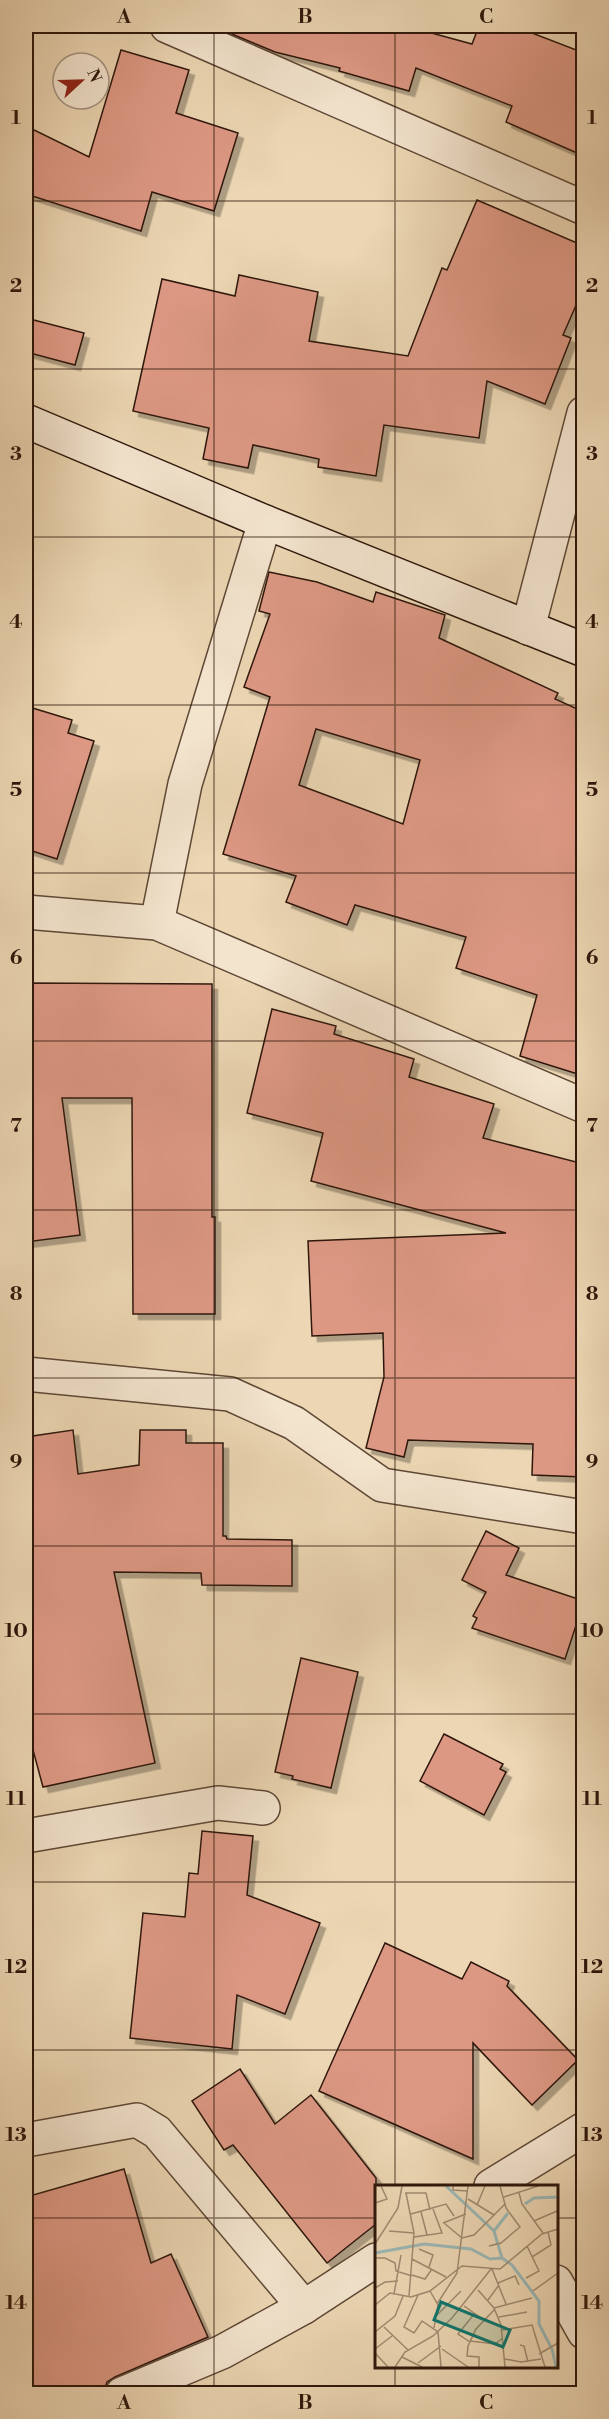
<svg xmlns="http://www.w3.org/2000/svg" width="609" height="2419" viewBox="0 0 609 2419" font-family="'Libre Bodoni',serif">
  <defs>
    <filter id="shadow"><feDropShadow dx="5.5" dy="5.5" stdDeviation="0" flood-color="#0004"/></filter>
  </defs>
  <rect width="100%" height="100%" fill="#ecd6b3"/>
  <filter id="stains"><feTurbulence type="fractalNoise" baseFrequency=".00333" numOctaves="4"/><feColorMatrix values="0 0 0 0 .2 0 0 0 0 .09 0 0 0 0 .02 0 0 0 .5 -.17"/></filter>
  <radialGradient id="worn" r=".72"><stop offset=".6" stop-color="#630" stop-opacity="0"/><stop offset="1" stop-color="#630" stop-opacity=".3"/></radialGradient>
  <g fill="#dd9884" stroke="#2e170b" stroke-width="1.5" fill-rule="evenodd" filter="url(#shadow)">
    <path d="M215 27 406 26 472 44 479 26H514L584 53V156L506 122 512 106 416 68 409 91 339 71 340 68 275 52Z"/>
    <path d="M121 50 189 70 176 113 238 133 214 211 152 192 141 231 26 194V126L89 157Z"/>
    <path d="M477 200 584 246V287L563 335 571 338 545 404 487 381 479 438 384 425 376 476 318 467 319 459 253 445 248 468 203 459 209 428 133 411 162 279 235 296 239 275 318 292 309 341 408 356 442 268 447 270Z"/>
    <path d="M26 318 84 333 75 365 26 352Z"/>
    <path d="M269 572 317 582 373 602 376 592 445 615 439 638 558 693 555 699 584 712V1076L520 1056 537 995 456 968 466 937 355 905 347 925 286 902 296 876 223 854 270 697 244 687 270 614 259 611ZM316 729 420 760 403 824 299 785Z"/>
    <path d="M26 706 72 720 68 733 94 741 57 859 26 849Z"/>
    <path d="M26 983 212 984V1217H215V1314H133L132 1098H62L80 1235 26 1242Z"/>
    <path d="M272 1009 336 1026 334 1034 414 1059 409 1077 494 1104 483 1138 584 1164V1477L532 1475 533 1444 408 1440 404 1457 366 1448 384 1377 383 1333 312 1336 308 1241 506 1233 311 1181 323 1133 247 1113Z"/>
    <path d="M73 1430 78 1474 139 1465 140 1430H186V1443H223V1536H226L227 1539 292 1540V1586L202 1585 201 1573 114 1572 155 1763 43 1787 26 1724V1437Z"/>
    <path d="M486 1531 519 1548 506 1575 584 1601 565 1659 472 1628 477 1618 473 1616 486 1592 462 1580Z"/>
    <path d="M301 1658 358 1672 331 1788 292 1779 293 1776 275 1772Z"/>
    <path d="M444 1734 503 1764 500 1769 506 1772 484 1815 420 1781Z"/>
    <path d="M202 1831 253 1836 247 1895 320 1923 285 2014 237 1995 232 2049 130 2038 143 1913 185 1917 189 1873 198 1874Z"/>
    <path d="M385 1943 462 1979 471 1962 509 1981 507 1986 578 2060 532 2105 473 2043V2159L319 2091Z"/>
    <path d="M240 2069 275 2124 311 2095 376 2178V2224L327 2263 233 2145 224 2150 192 2101Z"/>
    <path d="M124 2169 151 2263 171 2254 208 2337 115 2377 107 2382 104 2391 99 2394H26V2197Z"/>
  </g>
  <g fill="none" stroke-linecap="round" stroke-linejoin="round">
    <g stroke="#5e4735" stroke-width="36">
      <g id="street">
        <path d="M167 26 584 208"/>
        <path d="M528 628 584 413"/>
        <path d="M26 912 157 923 584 1106"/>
        <path d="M157 923 185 784 265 522"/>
        <path d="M26 1374 230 1394 294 1423 382 1485 584 1517"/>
        <path d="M26 1836 218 1803 263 1808"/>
        <path d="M26 2140 137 2120 157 2132 304 2307"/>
        <path d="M491 2186 584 2129"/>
        <path d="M556 2282 584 2332"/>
        <path d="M122 2394 222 2352 304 2307 376 2260"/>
      </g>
    </g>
    <g stroke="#2e170b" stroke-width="36">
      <path id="secondary" d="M26 421 265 522 584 650"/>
    </g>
    <use href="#street" stroke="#f3e4ce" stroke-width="33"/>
    <use href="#secondary" stroke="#f3e4ce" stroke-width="33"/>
  </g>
  <path fill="none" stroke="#2e170b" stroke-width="1.5" stroke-opacity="0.55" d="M214 26V2394M395 26V2186M26 201H584M26 369H584M26 537H584M26 705H584M26 873H584M26 1041H584M26 1210H584M26 1378H584M26 1546H584M26 1714H584M26 1882H584M26 2050H584M26 2218H376M556 2218H584M395 2366V2394"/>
  <g transform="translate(375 2185)">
    <rect width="183" height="183" fill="#ecd6b3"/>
    <path fill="none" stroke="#9bb7b5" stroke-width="3" d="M71 1 119 46 127 73 137 80 164 116V139L177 164 181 182M150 19 159 13 183 12M119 46 133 28M0 68 49 59 96 64 115 74 127 73"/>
    <path fill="none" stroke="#a08a70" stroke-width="1.5" d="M78 1V5L92 6M30 8H51L55 25M31 8 39 48 34 111M144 8 147 19 168 48M129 12 163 1M93 14 119 30M0 18 12 14 6 1M102 20 110 1M46 27 52 50M36 29 71 19 79 31M159 36 182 26M68 38 91 29M69 38 87 53 99 50 130 19M14 46 39 48M39 52 67 48 58 24M0 59 23 23 27 1M114 61 126 58 145 42 131 23 125 1M44 64 58 70 54 82M157 72 176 60 173 47M0 73H10L20 78 21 86 37 91M37 74 71 92M117 84 131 119M37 90 50 94 57 84M151 93 164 86 152 61M123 98 140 91 144 100M0 103 10 97 23 96M103 105 119 123M55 106 63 120 61 131M158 106 183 88M19 109 26 70M43 110 29 142 39 148 47 136 63 147 66 182M113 115 124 100M62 119 82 88 93 1M0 120 15 108 36 112 55 106 87 81 125 84 167 49 183 44M89 121 109 135M124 132 152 127M9 142 33 165M59 143 61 131 86 106M127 145 157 140 170 182M0 147 20 131 28 111M95 156 120 159 128 153M95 157 83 149 100 128M145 160 149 161 153 177M0 164 17 151M67 164 93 182M0 168 13 182M164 169 183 158M27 172 47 182M130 174 146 177 166 174M43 178 66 161M20 182 30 167 58 151 77 133 116 84M104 182V172L92 171 93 161 101 144 120 124M130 182 126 140 119 123 157 113"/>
    <path fill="#0f766e" fill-opacity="0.15" stroke="#0f766e" stroke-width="3" d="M66 117 135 145 128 162 59 135Z"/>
    <rect width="183" height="183" fill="none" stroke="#2e170b" stroke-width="3"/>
  </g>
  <rect width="609" height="2419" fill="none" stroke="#ecd6b3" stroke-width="66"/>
  <g transform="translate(81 81) rotate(68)"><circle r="28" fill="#f3e4ce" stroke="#a49280" stroke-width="1.5"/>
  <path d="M0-4.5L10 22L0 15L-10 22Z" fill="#8f2418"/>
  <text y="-9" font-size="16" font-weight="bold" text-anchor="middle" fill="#2e170b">N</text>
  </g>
  <rect x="33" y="33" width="543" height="2353" fill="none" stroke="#2e170b" stroke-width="2"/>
  <g font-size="20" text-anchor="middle" font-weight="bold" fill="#2e170b">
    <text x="124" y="23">A</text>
    <text x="305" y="23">B</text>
    <text x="486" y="23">C</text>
    <text x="16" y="124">1</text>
    <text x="592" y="124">1</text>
    <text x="16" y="292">2</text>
    <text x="592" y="292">2</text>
    <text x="16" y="460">3</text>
    <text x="592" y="460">3</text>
    <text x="16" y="628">4</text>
    <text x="592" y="628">4</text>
    <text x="16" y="796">5</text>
    <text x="592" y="796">5</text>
    <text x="16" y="964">6</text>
    <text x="592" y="964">6</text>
    <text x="16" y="1132">7</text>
    <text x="592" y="1132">7</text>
    <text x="16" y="1300">8</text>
    <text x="592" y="1300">8</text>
    <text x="16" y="1468">9</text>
    <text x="592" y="1468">9</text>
    <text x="16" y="1637">10</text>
    <text x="592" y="1637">10</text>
    <text x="16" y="1805">11</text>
    <text x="592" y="1805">11</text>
    <text x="16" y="1973">12</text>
    <text x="592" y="1973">12</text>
    <text x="16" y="2141">13</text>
    <text x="592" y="2141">13</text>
    <text x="16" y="2309">14</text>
    <text x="592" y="2309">14</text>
    <text x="124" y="2409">A</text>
    <text x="305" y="2409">B</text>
    <text x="486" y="2409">C</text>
  </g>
  <rect width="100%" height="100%" filter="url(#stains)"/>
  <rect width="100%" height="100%" fill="url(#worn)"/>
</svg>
